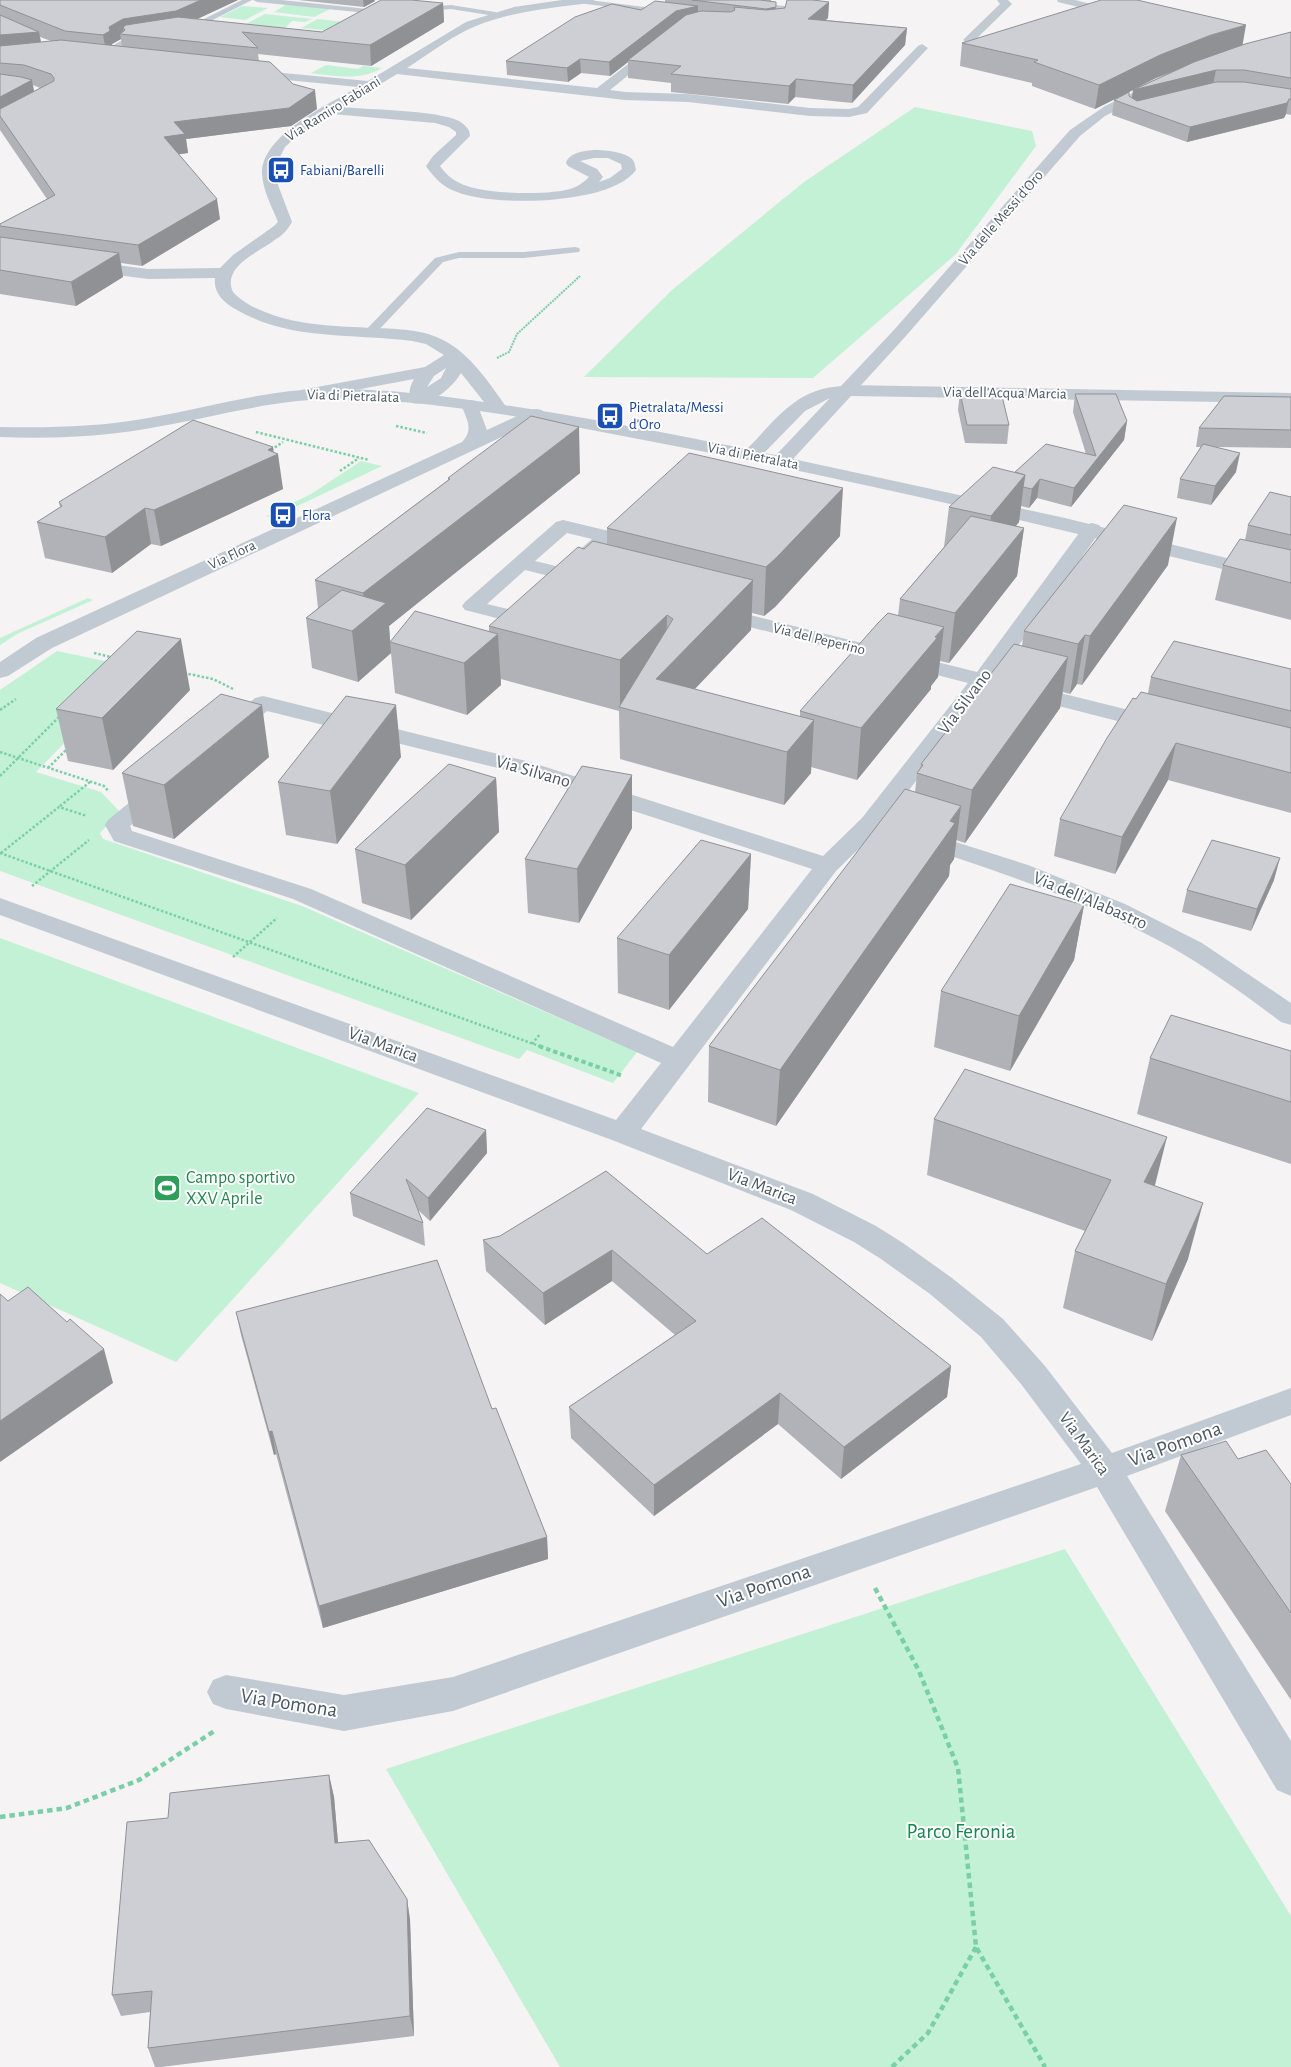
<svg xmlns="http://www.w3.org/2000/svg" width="1291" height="2067" viewBox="0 0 1291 2067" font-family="'Alegreya Sans',sans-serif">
  <rect width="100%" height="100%" fill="#f5f3f3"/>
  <g fill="#c3f1d5">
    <path d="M287 4 330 9 314 17 274 12Z"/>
    <path d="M242 6 268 8 245 20 220 17Z"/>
    <path d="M265 14 312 19 305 22 292 21 285 28 246 24Z"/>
    <path d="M318 19 361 24 344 32 301 28Z"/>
    <path d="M326 65 358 69 363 66 382 68C361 81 335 76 311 73Z"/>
    <path d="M915 107 1032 131 1036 146 956 254 813 378 584 377 672 290 804 182Z"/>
    <path d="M361 461 382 466 272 518 266 516 311 494Z"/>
    <path d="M88 598 93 600 17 634 0 645V638Z"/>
    <path d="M57 651 138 668 36 772 101 792 120 812 100 833 103 839 302 906 637 1052 613 1083 527 1050 519 1059 0 871V690Z"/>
    <path d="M0 938 419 1093 176 1362 0 1283Z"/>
    <path d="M1065 1549 1291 1916V2067H560L386 1769Z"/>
  </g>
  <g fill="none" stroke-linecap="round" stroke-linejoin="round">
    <path stroke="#7ad0a6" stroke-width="2" stroke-dasharray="2 1" stroke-linecap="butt" d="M497 358 509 352 517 334 580 276"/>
    <g stroke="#7ad0a6" stroke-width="2.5" stroke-dasharray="2.5 2" stroke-linecap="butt">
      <path d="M396 426 427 433"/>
      <path d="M256 432 369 460"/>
      <path d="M271 450 283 442"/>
      <path d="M340 471 359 458"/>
      <path d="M94 653 115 658"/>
      <path d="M184 673 213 679 233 689"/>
      <path d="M0 710 16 699"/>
      <path d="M0 752 104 786 109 792"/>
      <path d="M48 768 68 748"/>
      <path d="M0 776 60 716"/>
      <path d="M60 806 90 782"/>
      <path d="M0 853 542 1047"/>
      <path d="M1 853 59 807 87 816"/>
      <path d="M32 886 89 840"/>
      <path d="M233 957 277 918"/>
      <path d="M532 1044 540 1034"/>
    </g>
    <path stroke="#7ad0a6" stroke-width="4" stroke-dasharray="4.5 3" stroke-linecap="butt" d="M539 1046 623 1076"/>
    <g stroke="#7ad0a6" stroke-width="4.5" stroke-dasharray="5.5 4" stroke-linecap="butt">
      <path d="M875 1588 919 1671 958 1768 976 1947 1045 2067"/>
      <path d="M0 1817 67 1808 139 1780 216 1730"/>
      <path d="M892 2067 928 2033 976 1947"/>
    </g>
    <g fill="#c1cad2" fill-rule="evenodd">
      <path d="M242 0H252L185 34 178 32Z"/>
      <path d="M253 0H281L387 11 391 13 387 15 257 2Z"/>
      <path d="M575 0H589L668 10 672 12 668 14 578 3H575Z"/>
      <path d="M714 0 785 6V21L781 23 763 25V21L777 19 778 10 730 5Z"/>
      <path d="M451 5 495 12 499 14 495 16 451 9 416 12 412 10 416 8Z"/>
      <path d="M147 35 150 36V40L129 43 123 46 126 49 125 51 108 59 101 57 116 49 113 46C122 38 135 37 147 35Z"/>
      <path d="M575 247 579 248 580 250 579 252 524 258H459L443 262 374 335 370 336 364 332 435 258 459 252H524Z"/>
    </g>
    <g fill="#c1cad2" fill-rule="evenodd">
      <path d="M562 0H595L590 3C552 8 512 11 476 26 453 35 429 54 407 68L597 88 654 44H662L664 46 662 48 610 90 625 92 688 94 810 108 849 109 858 107 918 46 922 44 928 48 867 113 849 117 810 116 688 102 625 100 397 74 343 107C370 110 437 110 459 121 465 125 470 129 470 136L440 166C447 176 455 182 467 186 489 194 551 196 573 188 579 186 585 181 589 177L568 166 566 163C571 145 620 148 632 159 635 162 635 166 636 170 611 205 495 207 457 192 443 187 435 179 426 166L433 156 456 135V132L449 127 435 123 332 114 297 136 285 147 276 165 278 185 292 222C288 229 283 235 276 239 260 252 221 266 233 292 241 301 254 308 265 312 300 326 337 326 374 328 398 329 423 329 445 341 470 354 491 385 507 408L504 412 498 413 492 412 461 373C452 388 430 407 412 403 407 396 410 386 414 379L307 399 301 398 298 394 301 390 425 367 444 355 426 344 412 341C352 333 291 341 237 310 224 303 213 293 215 278L148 279 86 271 81 269 78 266 81 263 86 261 148 269 220 268 233 255 274 226 278 222C272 207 263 191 262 174 261 135 328 105 358 87L246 76 240 72 242 69 368 81 466 22 514 7ZM594 158H608L621 164 622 169 610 178 599 182 603 177 597 169 580 161ZM446 368 441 378 427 387 434 376Z"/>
      <path d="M997 0H1008L1012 4 973 42H965L963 40 965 38 1000 4Z"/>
      <path d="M1057 0H1075L1123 12 1125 14 1119 17 1058 2Z"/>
      <path d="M1147 86 1153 90 1151 93 1105 116 1080 136 905 337 853 394 847 395 841 394 838 390 841 386 893 331 1070 130 1105 106Z"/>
      <path d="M470 400 476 401 487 430 530 410 536 409 542 410 545 414 542 418 474 450 52 648 8 676 0 678V662L36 638 462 442C474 430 467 419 461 405L464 401Z"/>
      <path d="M563 520 613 532 616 536 578 571 595 576 598 580 595 584 588 586 568 581 523 621 516 623 465 610 462 606 465 602 556 522ZM567 533 592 539 560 567 535 561ZM525 570 549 576 512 610 487 604Z"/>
      <path d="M1092 523 1099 525 1102 529 996 677 1165 719 1168 724 1165 729 1157 731 987 688 880 828 836 871 641 1129 813 1194 876 1226 903 1243 952 1278 1003 1319 1045 1366 1112 1453 1291 1388V1415L1127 1476 1291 1741V1796L1277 1790 1097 1487 453 1711 344 1731 226 1709 213 1704 207 1692 213 1680 226 1675 344 1695 453 1677 1081 1464 1021 1384 981 1337 930 1294 881 1259 854 1242 791 1210 612 1140 0 915V898L616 1120 661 1063 293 899 114 841 105 825 108 820 152 784 160 782 168 784 172 789 168 794 130 826 132 831 311 889 673 1047 812 869 514 772 267 711C254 722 242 739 224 735L221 730 224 725 255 698 263 696 530 762 823 856 862 818 968 683 707 616 704 612 707 608 714 606 977 672 1085 525Z"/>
      <path d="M921 831 1028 865 1125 904 1202 943 1291 1003V1025L1281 1022C1245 995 1208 968 1169 946 1088 901 1000 872 912 843L909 838 912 833Z"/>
    </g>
    <path fill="#c1cad2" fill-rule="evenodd" d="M847 385 1291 393V403L851 396 793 459 1065 518 1291 574V586C1088 536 885 486 680 447 570 426 459 402 347 399 278 397 212 418 145 429 97 437 48 439 0 437V427C49 428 99 427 148 418 206 408 264 390 323 389 381 388 440 395 497 404 581 416 664 433 747 449 768 428 787 401 816 391 826 387 837 387 847 385ZM830 398 776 455 764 453 805 411Z"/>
  </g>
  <g fill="#b0b2b7" fill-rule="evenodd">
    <path d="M0 0H238L197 19 322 32 443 3 444 22 371 66 258 54 259 61 317 109 291 126 186 139 188 153 179 154 220 219 142 266 121 263 123 277 76 306 0 294V224L47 199 0 130ZM40 37 51 41 41 42ZM121 39 122 47 112 46V44ZM33 85 40 88 34 91Z"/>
    <path d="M298 0H374L375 1 364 7Z"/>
    <path d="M665 0H771V2H776V9L829 2 828 18 826 20 907 28 905 45 852 103 795 97 788 104 671 92V83L628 78V62L610 76 581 73 568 82 507 75 506 61 641 10 665 2Z"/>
    <path d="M1291 32V115L1286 114 1284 118 1187 142 1112 115 1114 100 1125 94 1095 109 1032 86V83L960 66 962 43 1242 45ZM1172 72 1138 87 1156 78ZM1133 90 1132 98 1129 96V92Z"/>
    <path d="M960 392 1009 425 1007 444 965 443 958 410Z"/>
    <path d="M1075 394 1127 421 1124 440 1071 507 1037 498 1029 508 1021 506 1019 522 1016 526 1024 528 1017 576 949 663 940 661 938 677 931 686V689L857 780 811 767V773L784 805 620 759 619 711 501 679V685L467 715 395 693 391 653 358 682 312 668 306 618 318 608 315 580 448 480V478L580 473 389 626 390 642 489 631V626L584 549 607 544V528L840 536 775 607 764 616 752 613 751 630 695 689 800 717V711L898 616 900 599 944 547 949 507 1015 472 1086 454 1073 412Z"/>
    <path d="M1291 397V448L1218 447 1236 472 1211 505 1177 498 1180 479 1201 447H1196L1199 428Z"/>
    <path d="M274 452 283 489 161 546 151 544 112 573 45 558 37 522 60 507 59 502Z"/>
    <path d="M1291 497V620L1215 600 1223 565 1245 540 1248 525Z"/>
    <path d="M1168 565 1082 685 1077 684 1070 694 1063 692 1060 708 965 843 956 840 954 859 950 865 949 876 776 1126 708 1102 709 1046 915 792 917 773 920 768 921 764 1022 646 1024 631Z"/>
    <path d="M1291 669V813L1168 780 1115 874 1054 856 1060 819 1148 693 1151 677Z"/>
    <path d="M190 690 113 770 68 761 56 709Z"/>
    <path d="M269 757 174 839 133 826 122 773Z"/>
    <path d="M401 757 337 844 286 835 278 782Z"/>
    <path d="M632 775V828L579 923 528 913 525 859Z"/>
    <path d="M496 778 499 832 411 920 362 903 355 849Z"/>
    <path d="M751 854 748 909 669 1010 618 993 617 938Z"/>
    <path d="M1274 880 1251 931 1182 912 1187 890Z"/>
    <path d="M1084 905 1074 960 1010 1071 934 1047 941 991Z"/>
    <path d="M1291 1051V1164L1137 1114 1150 1058Z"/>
    <path d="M934 1119 1155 1186 1188 1259 1152 1341 1063 1308 1075 1251 1085 1231 927 1175Z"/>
    <path d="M486 1130 487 1153 430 1221 418 1210 423 1223 425 1246 353 1216 350 1193Z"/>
    <path d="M483 1240 707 1254 951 1366 947 1397 841 1479 778 1424 654 1516 571 1438 569 1407 675 1335 612 1281 545 1325 486 1271Z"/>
    <path d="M236 1312 492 1409 547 1537 548 1559 323 1628 276 1454 274 1455 241 1335Z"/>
    <path d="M1181 1455 1238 1459 1291 1484V1700L1165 1511Z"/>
    <path d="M329 1775 334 1797 338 1843 407 1899 410 1920 414 2036 161 2067H155L148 2048 150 2012 121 2016 112 1995 168 1818Z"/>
  </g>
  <g fill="#909195">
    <path d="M201 0H238L178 28 125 30 123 27 124 34H120L121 39 112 44 113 49 106 52 103 35 109 27 123 19Z"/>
    <path d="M363 0H374L375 1 364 7Z"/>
    <path d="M776 2 775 17 766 19V9Z"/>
    <path d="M829 2 828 18 807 35 808 19Z"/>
    <path d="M443 3 444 22 371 66 370 45Z"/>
    <path d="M698 6V19L628 60V62L610 76 609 62 676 11Z"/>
    <path d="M1246 25 1242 48 1207 58 1156 78 1134 89 1216 70 1213 85 1131 105 1133 90 1095 109 1099 85 1160 55 1211 35Z"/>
    <path d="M907 28 905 45 852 103 853 85Z"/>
    <path d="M39 32 42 49 0 52V35Z"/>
    <path d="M580 59 581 73 568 82 567 68Z"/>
    <path d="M796 79 795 97 788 104 789 86Z"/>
    <path d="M32 80 35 98 0 116V97Z"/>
    <path d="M315 90 317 109 291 126 186 139 188 153 167 156 164 137 174 122Z"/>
    <path d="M1289 99 1286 114 1284 118 1187 142 1190 127Z"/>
    <path d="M217 199 220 219 142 266 138 245Z"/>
    <path d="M119 253 123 277 76 306 71 282Z"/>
    <path d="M1127 421 1124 440 1071 507 1074 488Z"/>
    <path d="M579 427 580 473 389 626 391 653 358 682 352 631 366 620 363 593Z"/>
    <path d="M273 447 274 455 278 454 283 489 161 546 154 510Z"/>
    <path d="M1240 453 1236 472 1211 505 1215 486Z"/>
    <path d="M1025 475 1019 522 985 564 991 516Z"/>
    <path d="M1040 479 1037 498 1029 508 1032 489Z"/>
    <path d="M843 488 840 536 775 607 764 616 766 567Z"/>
    <path d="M145 508 151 544 112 573 105 537Z"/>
    <path d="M1177 518 1168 565 1082 685 1090 636Z"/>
    <path d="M1024 528 1017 576 949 663 955 613Z"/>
    <path d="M753 580 751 630 666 719 656 679Z"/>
    <path d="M667 615 666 665 620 707V660Z"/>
    <path d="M944 627 938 677 931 686V689L857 780 861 728Z"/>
    <path d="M498 634 501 685 467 715 464 663Z"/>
    <path d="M1085 635 1077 684 1070 694 1078 644Z"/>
    <path d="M181 639 190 690 113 770 102 718Z"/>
    <path d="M1068 657 1060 708 965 843 972 790Z"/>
    <path d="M262 705 269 757 174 839 164 785Z"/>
    <path d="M396 705 401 757 337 844 330 791Z"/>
    <path d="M814 720 811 773 784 805 787 752Z"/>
    <path d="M1176 743 1168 780 1115 874 1122 837Z"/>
    <path d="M632 775V828L579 923 577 869Z"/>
    <path d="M496 778 499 832 411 920 405 865Z"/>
    <path d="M961 806 954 859 950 865 949 876 776 1126 780 1070Z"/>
    <path d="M751 854 748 909 669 1010V955Z"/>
    <path d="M1280 858 1274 880 1251 931 1257 909Z"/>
    <path d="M1084 905 1074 960 1010 1071 1019 1016Z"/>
    <path d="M486 1130 487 1153 430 1221 428 1198Z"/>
    <path d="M1167 1137 1153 1193 1144 1182Z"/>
    <path d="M1203 1203 1188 1259 1152 1341 1166 1284Z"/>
    <path d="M612 1250V1281L545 1325 543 1293Z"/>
    <path d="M104 1349 113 1383 0 1462V1421Z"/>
    <path d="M951 1366 947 1397 841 1479 844 1447Z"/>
    <path d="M780 1393 778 1424 654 1516V1485Z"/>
    <path d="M272 1431 276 1454 274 1455 269 1432Z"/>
    <path d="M547 1537 548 1559 323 1628 319 1606Z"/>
    <path d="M329 1775 334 1797 340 1865 335 1843Z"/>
    <path d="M407 1899 410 1920 414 2036 410 2016Z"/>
  </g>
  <g fill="#cdcfd5" stroke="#909195">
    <path d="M0 0H201L176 11 123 19 109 27 110 31 103 35 65 31 0 5Z"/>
    <path d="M381 0H411L443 3 370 45 242 32 258 48 120 34 125 30 123 27 126 25 178 17 322 32Z"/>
    <path d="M692 0H760L776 2V7L766 9Z"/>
    <path d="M787 0H813L829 2 808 19 907 28 853 85 796 79 789 86 671 74 681 66 628 60 686 15 701 11 731 12 735 10 734 7 766 10 785 8Z"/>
    <path d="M1101 0H1137L1246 25 1211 35 1160 55 1099 85 1034 62 1038 60 962 43Z"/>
    <path d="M655 1 698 6 676 11 609 62 580 59 567 68 506 61 575 17 612 4 641 10Z"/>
    <path d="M0 15 39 32 0 35Z"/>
    <path d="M1291 32V78L1244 70H1216L1133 90 1194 62 1245 44Z"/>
    <path d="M61 40 270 62 293 84 315 90 289 108 174 122 185 134 164 137 217 199 138 245 0 226V224L55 195 0 116V109L54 81V78L51 74 24 65 0 63V46Z"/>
    <path d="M0 74 21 77 32 80 0 97Z"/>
    <path d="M1216 82H1244L1291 89V99H1289L1287 103 1190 127 1114 100 1129 92V96L1137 101Z"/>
    <path d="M0 237 119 253 71 282 0 270Z"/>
    <path d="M960 392H1001L1009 425H967Z"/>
    <path d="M1075 394H1116L1127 421 1074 488 1040 479 1032 489 1023 487 1025 475 1015 472 1046 444 1096 456Z"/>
    <path d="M1224 396 1291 397V430L1199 428Z"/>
    <path d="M531 416 579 427 363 593 315 580 450 479 448 478Z"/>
    <path d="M193 420 273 447 268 450 278 454 154 510 145 508 105 537 37 522 62 506 59 502Z"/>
    <path d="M1203 444 1240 453 1215 486 1180 479Z"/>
    <path d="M689 453 843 488 777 557 766 567 607 528Z"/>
    <path d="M993 467 1025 475 991 516 949 507Z"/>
    <path d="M1270 492 1291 497V535L1248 525Z"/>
    <path d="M1124 505 1177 518 1090 636 1085 635 1078 644 1024 631Z"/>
    <path d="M971 516 1024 528 955 613 900 599Z"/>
    <path d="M1240 539 1291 550V583L1223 565Z"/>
    <path d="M593 541 753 580 656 679 814 720 787 752 619 707 673 619 667 615 620 660 489 626 578 547 584 549Z"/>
    <path d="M342 590 386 603 352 631 306 618Z"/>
    <path d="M415 611 498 634 464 663 390 642Z"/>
    <path d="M888 613 944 627 935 637 937 638 861 728 800 711 878 623Z"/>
    <path d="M137 631 181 639 102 718 56 709Z"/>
    <path d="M1174 641 1291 669V711L1151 677Z"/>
    <path d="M1014 644 1068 657 972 790 917 773 923 765 921 764Z"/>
    <path d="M1141 692 1291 728V773L1176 743 1122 837 1060 819 1107 738 1133 698 1136 699Z"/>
    <path d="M221 694 262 705 164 785 122 773Z"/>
    <path d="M346 696 396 705 330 791 278 782Z"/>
    <path d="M449 764 496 778 405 865 355 849Z"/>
    <path d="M582 766 632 775 577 869 525 859Z"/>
    <path d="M905 789 961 806 950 821 955 823 780 1070 709 1046Z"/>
    <path d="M701 840 751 854 669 955 617 938Z"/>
    <path d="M1212 840 1280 858 1257 909 1187 890Z"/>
    <path d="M1010 884 1084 905 1019 1016 941 991Z"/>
    <path d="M1171 1015 1291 1051V1102L1150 1058Z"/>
    <path d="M965 1069 1167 1137 1144 1182 1203 1203 1166 1284 1075 1251 1111 1180 934 1119Z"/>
    <path d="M427 1108 486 1130 428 1198 406 1179 423 1223 350 1193Z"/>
    <path d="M606 1171 707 1254 762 1218 951 1366 844 1447 780 1393 654 1485 569 1407 696 1321 612 1250 543 1293 483 1240 500 1236Z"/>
    <path d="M437 1260 492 1409 496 1408 547 1537 319 1606 272 1431 269 1432 236 1312Z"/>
    <path d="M28 1287 67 1322 70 1319 104 1349 0 1421V1294L8 1301Z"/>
    <path d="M1226 1441 1238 1459 1266 1450 1291 1484V1613L1181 1455Z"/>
    <path d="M329 1775 335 1843 369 1840 407 1899 410 2016 148 2048 152 1991 112 1995 127 1822 168 1818 170 1793Z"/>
  </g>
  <defs>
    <g id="bus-square" transform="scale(1.4375)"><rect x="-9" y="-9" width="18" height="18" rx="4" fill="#1a4fb4" stroke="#fff"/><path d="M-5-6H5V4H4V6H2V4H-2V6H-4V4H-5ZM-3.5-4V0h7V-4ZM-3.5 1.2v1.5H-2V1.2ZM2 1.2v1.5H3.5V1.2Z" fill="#fff"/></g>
    <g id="stadium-square" transform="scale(1.4375)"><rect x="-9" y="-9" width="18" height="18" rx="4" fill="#2e9e5b" stroke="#fff"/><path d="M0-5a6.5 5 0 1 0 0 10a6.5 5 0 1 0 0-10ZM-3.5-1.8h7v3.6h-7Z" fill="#fff"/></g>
  </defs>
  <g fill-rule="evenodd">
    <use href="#bus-square" x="281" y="170"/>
    <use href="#bus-square" x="610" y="416"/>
    <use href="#bus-square" x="283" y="515"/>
    <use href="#stadium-square" x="167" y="1188"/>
  </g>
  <g text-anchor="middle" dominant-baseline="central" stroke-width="4" stroke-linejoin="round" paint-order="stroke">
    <g font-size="15" fill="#4a5661" stroke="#fff">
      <text transform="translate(333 109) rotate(-32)">Via Ramiro Fabiani</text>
      <text transform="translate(1001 218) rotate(-49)">Via delle Messi d'Oro</text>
      <text transform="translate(1005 393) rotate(1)">Via dell'Acqua Marcia</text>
      <text transform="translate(353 396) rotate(2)">Via di Pietralata</text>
      <text transform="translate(753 456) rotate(11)">Via di Pietralata</text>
      <text transform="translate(232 555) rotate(-25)">Via Flora</text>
      <text transform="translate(819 639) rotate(14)">Via del Peperino</text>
    </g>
    <g font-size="15" fill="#164399" stroke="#fff" text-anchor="start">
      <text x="300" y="170">Fabiani/Barelli</text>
      <text x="629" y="407">Pietralata/Messi<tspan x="629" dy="17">d'Oro</tspan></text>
      <text x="302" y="515">Flora</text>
    </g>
    <g font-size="18" fill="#4a5661" stroke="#fff">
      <text transform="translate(965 702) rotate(-53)">Via Silvano</text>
      <text transform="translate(533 772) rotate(16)">Via Silvano</text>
      <text transform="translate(1090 901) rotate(23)">Via dell'Alabastro</text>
      <text transform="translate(383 1045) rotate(20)">Via Marica</text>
      <text transform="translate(762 1187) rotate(21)">Via Marica</text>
      <text transform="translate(1084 1444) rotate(54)">Via Marica</text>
    </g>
    <g font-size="18" fill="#27864d" stroke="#fff" text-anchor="start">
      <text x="186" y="1178">Campo sportivo<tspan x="186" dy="21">XXV Aprile</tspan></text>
    </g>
    <g font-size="21" fill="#4a5661" stroke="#fff">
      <text transform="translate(1175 1444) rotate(-20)">Via Pomona</text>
      <text transform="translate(764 1586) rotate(-19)">Via Pomona</text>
      <text transform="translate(289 1703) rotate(9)">Via Pomona</text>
    </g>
    <g font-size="21" fill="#17864f" stroke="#fff">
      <text x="961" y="1831">Parco Feronia</text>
    </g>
  </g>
</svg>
